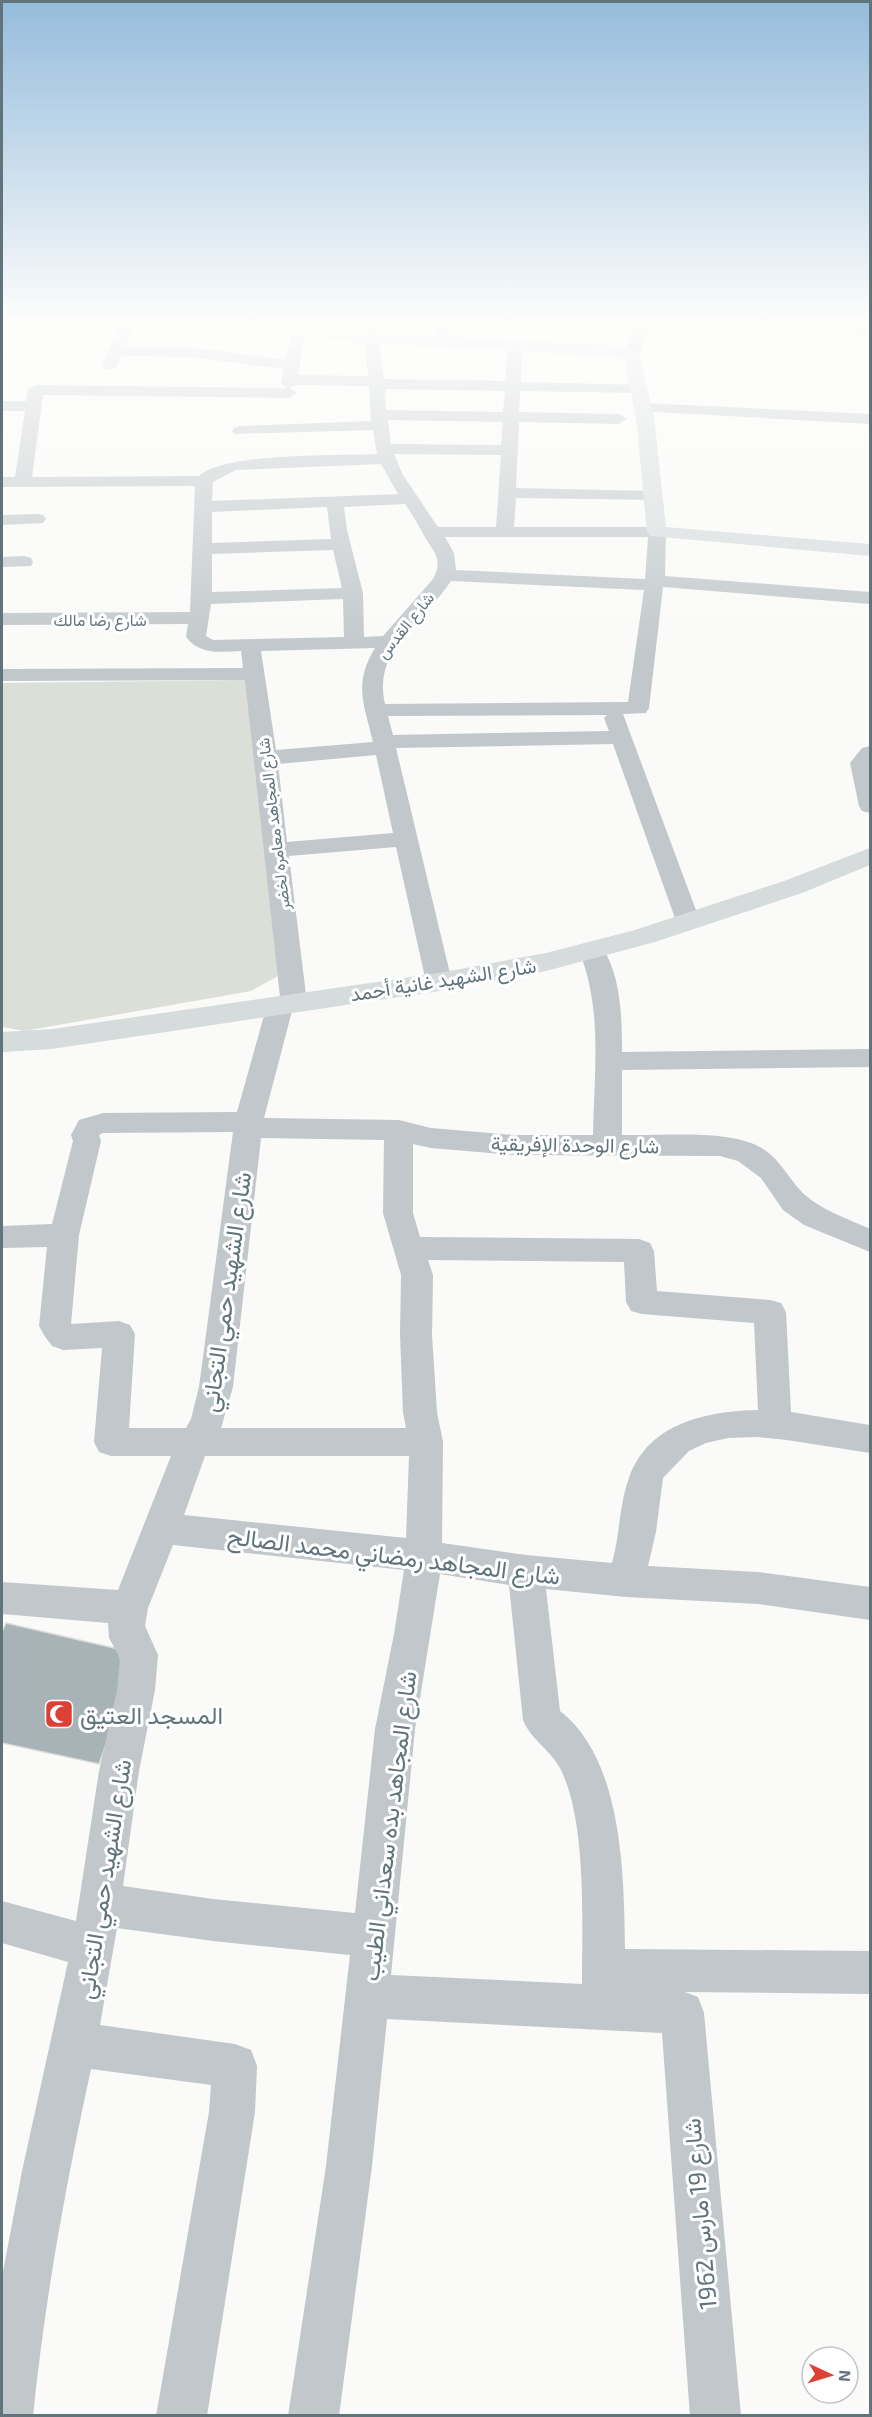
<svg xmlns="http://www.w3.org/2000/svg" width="872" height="2417" viewBox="0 0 872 2417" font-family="'Exo 2',Vazirmatn,sans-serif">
  <rect width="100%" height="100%" fill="#fafaf8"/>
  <path fill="#dbdfd7" d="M246 680 278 976 251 991 24 1031 2 1027V683Z"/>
  <path fill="#a8b3b7" stroke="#dcdcda" stroke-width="1.5" d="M6 1623 118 1649 127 1685 99 1764 2 1743V1632Z"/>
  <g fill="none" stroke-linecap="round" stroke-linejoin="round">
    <g fill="#c1c7ca" fill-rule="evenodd">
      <path d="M122 319H136L125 347H191L286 360 292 332 299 328 304 329 306 332 298 375 368 376 364 333 369 319H383L378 333 384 379 505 381 508 345 515 341 522 345 521 382 644 385 646 388 644 391 638 393 520 391 519 412 619 414 627 419 619 424 519 422 516 488 653 491 659 492 662 496 659 500 516 498 514 527H657L663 528 666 532 665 576 870 592V604L663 587 649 708 646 713 623 714 700 921 697 926 688 929 679 926 676 921 613 744 396 748 452 982 448 988 439 990 430 988 426 982 396 847 289 856 307 1003 303 1009 292 1011 264 1118 399 1120 431 1128 514 1135H593C594 1074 603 1009 579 951L583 945 592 943 601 945C621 975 622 1017 622 1052L870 1049V1067L622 1070V1135C659 1136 725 1129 758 1146 780 1157 788 1179 805 1195 824 1211 848 1219 870 1229V1252L804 1225 783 1210 761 1178 738 1161 720 1156 514 1155 431 1148 413 1144V1213L420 1237 639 1239 650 1243 654 1251 657 1291 770 1300 781 1303 786 1312 791 1412 870 1425V1453L787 1440 757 1437 728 1438 706 1443 689 1451 663 1478 656 1532 648 1566 758 1572 870 1587V1620L758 1604 626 1597 546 1589 560 1711C623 1759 624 1876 625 1949L870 1951V1994L685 1992 698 1997 704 2013 741 2416H690L662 2033 387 2019 372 2166 339 2416H288L326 2166 350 1955 213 1941 117 1928 100 2025 235 2044 251 2050 257 2066 255 2112 207 2416H156L209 2112 211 2085 91 2069C66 2184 45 2298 33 2416H2V2277L22 2171 68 1962 2 1943V1901L76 1921 99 1771 117 1690 120 1658 109 1638 108 1623 2 1614V1582L118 1590 171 1456H111L99 1452 94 1442 102 1348 63 1350 52 1346 44 1335 39 1326 47 1247 2 1248V1226L52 1224 73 1141 71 1135 79 1120 103 1113 237 1112 267 1005 271 999 280 997 245 680 2 681V669L243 668 241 651C221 652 199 655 186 637L188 624 2 625V613L190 612 195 486 2 487V477H15L25 411H2V401H26L28 390 36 385 287 388 281 384 284 369 191 357 122 356 115 369H105L102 366ZM296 385 369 386 371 421 240 426 234 428 232 431 234 434 373 430 377 454C339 456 225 452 199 476L32 477 43 395 289 398 297 393 290 388ZM385 389 505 391 503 412 386 410ZM388 420 503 422 501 445 391 444ZM394 454 501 455 496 527H438L403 475ZM381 464 398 494 212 501 213 482 236 470ZM405 504C411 513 418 524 422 532 431 550 445 557 433 579L383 636 364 637 363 593 347 530 344 507ZM327 507 331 539 212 543V512ZM445 537H648L645 579 456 570 454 553ZM333 550 342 588 212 592V554ZM451 581 644 590 628 702 385 704C372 648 424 622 451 581ZM343 599 344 637 213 640 206 636 211 604ZM375 648C353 684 364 704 373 742L276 750 261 651ZM607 715 604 718 609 731 393 735 388 716ZM376 755 393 833 287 842 278 764ZM233 1132 199 1387 191 1419 186 1428H129L135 1334 130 1325 119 1321 71 1324 79 1235 101 1141 99 1135 103 1133ZM261 1138 384 1140 383 1213 401 1275 400 1335 403 1412 406 1428H221L233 1387ZM428 1260 624 1262 626 1302 631 1311 642 1314 754 1323 758 1410C707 1411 648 1423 629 1478 619 1505 620 1535 612 1563L526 1555 442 1543 443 1442 437 1412 432 1335 433 1275ZM205 1456H409L406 1538 184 1515ZM173 1545 404 1570 394 1634 375 1729 355 1913 213 1899 123 1886 139 1771 155 1690 158 1655 145 1626 148 1608ZM440 1574 509 1585 523 1720C531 1740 551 1750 561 1770 587 1823 582 1925 582 1984L391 1975 415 1729Z"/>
      <path d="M442 319H456L447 342 440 346 433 342Z"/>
      <path d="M639 319H736L870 327V335L652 321 642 344 640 358 632 363 624 358 628 344Z"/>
      <path d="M643 403 870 414V424L637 411 635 408 637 405Z"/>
      <path d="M37 514 43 515 46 519 43 523 2 525V515Z"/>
      <path d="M24 556 31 558 33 562 31 566 2 567V557Z"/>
      <path d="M870 746V813L862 811 859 806 850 763 862 748Z"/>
    </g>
    <g fill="#d6dbdc" fill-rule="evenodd">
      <path d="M159 319H219L372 333 611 345 630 349 640 358 654 417 666 527 870 544V556L650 536 647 532 636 417 624 360 618 357 372 343 167 324Z"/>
      <path d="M870 848V865L802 893 655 942 546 971 439 991 52 1049 2 1052V1032L52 1029 439 973 546 953 635 930 784 881Z"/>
    </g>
  </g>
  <linearGradient id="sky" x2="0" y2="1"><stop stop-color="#95bcdc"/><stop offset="0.49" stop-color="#fdfdfc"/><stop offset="1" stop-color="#fdfdfc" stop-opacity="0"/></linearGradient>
  <rect width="872" height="657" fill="url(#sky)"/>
  <defs>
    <g id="mosque-square" transform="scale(1.5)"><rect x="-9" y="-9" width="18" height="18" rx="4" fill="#dc4135" stroke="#fff"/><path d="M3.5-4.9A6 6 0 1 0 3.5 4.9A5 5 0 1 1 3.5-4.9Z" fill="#fff"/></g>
  </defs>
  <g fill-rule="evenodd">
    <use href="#mosque-square" x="59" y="1714"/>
  </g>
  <g text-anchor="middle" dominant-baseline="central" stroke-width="6" stroke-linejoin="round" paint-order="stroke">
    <g font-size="16" fill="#61747c" stroke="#fff">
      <text x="100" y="619">شارع رضا مالك</text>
      <text transform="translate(405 625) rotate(-51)">شارع القدس</text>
      <text transform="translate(273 824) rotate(-97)">شارع المجاهد معامره لخضر</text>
    </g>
    <g font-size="20" fill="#61747c" stroke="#fff">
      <text transform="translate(443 979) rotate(-9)">شارع الشهيد غانية أحمد</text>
      <text transform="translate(575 1144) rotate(1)">شارع الوحدة الإفريقية</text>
    </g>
    <g font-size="24" fill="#61747c" stroke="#fff">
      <text transform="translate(225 1292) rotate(-82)">شارع الشهيد حمي التجاني</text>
      <text transform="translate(394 1555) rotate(7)">شارع المجاهد رمضاني محمد الصالح</text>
      <text transform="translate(388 1826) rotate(-83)">شارع المجاهد بده سعداني الطيب</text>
      <text transform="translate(103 1879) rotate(-81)">شارع الشهيد حمي التجاني</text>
      <text transform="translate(699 2214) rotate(-95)">شارع 19 مارس 1962</text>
    </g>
    <g font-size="24" fill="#61747c" stroke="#fff" text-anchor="start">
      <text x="80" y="1714">المسجد العتيق</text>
    </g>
  </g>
  <rect width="872" height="2417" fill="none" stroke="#61747c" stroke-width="6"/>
  <g transform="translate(830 2375) rotate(94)"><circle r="28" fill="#ffffff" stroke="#c0c7cb" stroke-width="1.5"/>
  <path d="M0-4.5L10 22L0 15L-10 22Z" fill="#dc4135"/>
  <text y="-9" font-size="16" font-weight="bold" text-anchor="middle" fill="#61747c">N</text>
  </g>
</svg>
